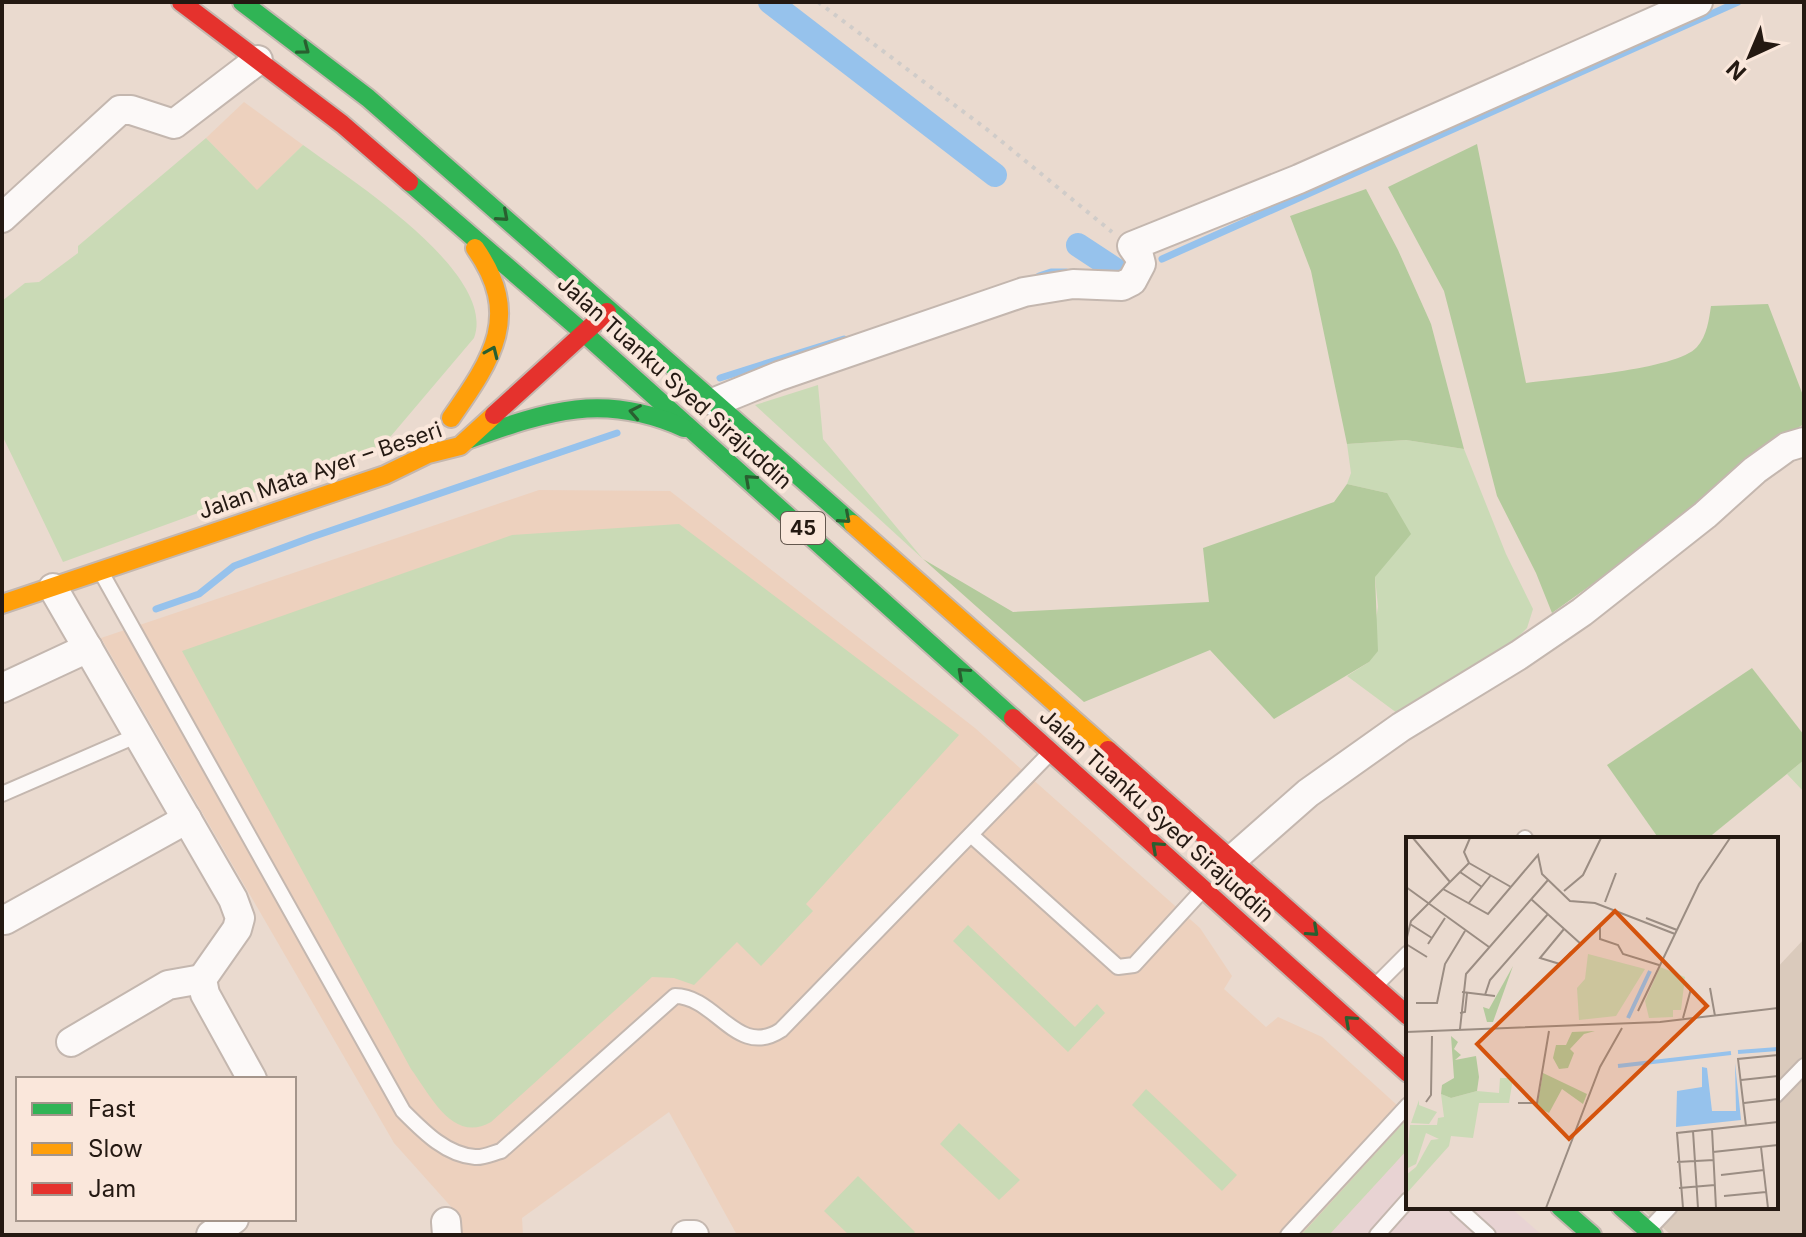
<svg xmlns="http://www.w3.org/2000/svg" width="1806" height="1237" viewBox="0 0 1806 1237" font-family="Inter,sans-serif">
  <rect width="100%" height="100%" fill="#eadacf"/>
  <path fill="#dacabc" d="M1804 939V1235H1671L1640 1207H1776V969Z"/>
  <g fill="#edd1be">
    <path d="M244 102 303 145 257 191 206 138Z"/>
    <path d="M539 490 670 491 975 728 1183 913 1200 928 1232 976 1224 989 1266 1027 1278 1017 1322 1037 1408 1115V1149L1329 1235H737L669 1112 522 1218 523 1235H459L454 1210 394 1143 101 638Z"/>
  </g>
  <path fill="#e8d3d3" d="M1408 1149V1207H1510L1542 1235H1329Z"/>
  <g fill="#cadab6">
    <path d="M206 138 257 190 303 145C348 178 498 273 474 338L391 436 372 450 63 562 2 435V301L25 283 39 282 78 253V246Z"/>
    <path d="M818 385 823 439 923 559 755 405Z"/>
    <path d="M1406 440 1464 449 1506 554 1533 609 1527 628 1511 644 1401 716 1347 676 1369 662 1378 607 1375 577 1387 493 1347 484 1351 473 1347 444Z"/>
    <path d="M679 524 959 735 806 904 813 911 761 966 737 942 694 985 674 978 652 977 491 1122C453 1144 431 1096 411 1069L182 651 512 535Z"/>
    <path d="M1804 760V792L1787 774Z"/>
    <path d="M968 925 1075 1027 1097 1004 1105 1013 1068 1052 953 941Z"/>
    <path d="M1146 1089 1237 1175 1222 1191 1132 1105Z"/>
    <path d="M1408 1118V1149L1329 1235H1301Z"/>
    <path d="M959 1123 1020 1180 999 1200 940 1144Z"/>
    <path d="M858 1176 915 1232 912 1235H849L824 1211Z"/>
  </g>
  <g fill="#b3ca9c">
    <path d="M1477 144 1526 383C1561 378 1677 370 1697 347 1707 336 1709 319 1711 306L1768 304 1804 398V424L1750 458 1668 530 1552 613 1536 573 1497 496 1444 291 1388 187Z"/>
    <path d="M1366 189 1398 250 1431 324 1464 449 1406 440 1347 444 1311 271 1290 216Z"/>
    <path d="M1347 484 1387 493 1411 534 1375 577 1378 651 1369 662 1274 719 1210 650 1084 702 923 559 1013 612 1209 602 1203 548 1334 502Z"/>
    <path d="M1752 668 1804 735V760L1707 839H1659L1607 765Z"/>
  </g>
  <g fill="none" stroke-linecap="round" stroke-linejoin="round">
    <g stroke="#96c2ec" stroke-width="7">
      <path d="M1162 259 1738 2"/>
      <path d="M1039 276 1051 272H1066"/>
      <path d="M720 378 844 339"/>
      <path d="M156 609 199 594 234 566 312 537 617 433"/>
    </g>
    <g stroke="#96c2ec" stroke-width="24">
      <path d="M770 2 995 175"/>
      <path d="M1078 245 1119 272"/>
    </g>
    <g stroke="#c4b7af" stroke-width="18">
      <g id="lane">
        <path d="M101 572 403 1111C423 1131 446 1155 475 1157 483 1158 493 1153 501 1151L675 996C716 996 737 1059 781 1030L1048 755"/>
        <path d="M2 794 138 735"/>
        <path d="M971 835 1118 967 1134 965 1199 894"/>
        <path d="M1524 839 1525 838"/>
        <path d="M1378 983 1408 953"/>
        <path d="M1776 1095 1804 1066"/>
        <path d="M1457 1207 1488 1235"/>
        <path d="M1651 1227 1670 1207"/>
        <path d="M1288 1235 1408 1105"/>
        <path d="M1377 1235 1408 1200"/>
      </g>
    </g>
    <g stroke="#c4b7af" stroke-width="32">
      <g id="street">
        <path d="M2 218 120 110H131L174 124 258 60"/>
        <path d="M715 402 779 376 1024 292 1073 284 1122 286 1132 281 1141 264 1139 256 1132 246 1299 179 1698 2"/>
        <path d="M53 588 233 899 240 918 237 929 202 979 205 994 252 1079"/>
        <path d="M2 688 88 648"/>
        <path d="M1233 859 1308 793 1401 727 1519 655 1582 612 1705 515 1755 470 1787 447 1804 442"/>
        <path d="M5 920 187 819"/>
        <path d="M71 1042 168 985 202 979"/>
        <path d="M446 1222 447 1235"/>
        <path d="M211 1235 234 1219"/>
        <path d="M686 1235H694"/>
      </g>
    </g>
    <g stroke="#c4b7af" stroke-width="22">
      <g id="fast">
        <path d="M242 2 368 98 853 524"/>
        <path d="M409 182 585 334 1013 718"/>
        <path d="M470 439C548 411 604 392 684 428"/>
        <path d="M1560 1207 1592 1235"/>
        <path d="M1621 1207 1653 1235"/>
      </g>
    </g>
    <g stroke="#c4b7af" stroke-width="22">
      <g id="slow">
        <path d="M451 418C493 358 522 315 475 248"/>
        <path d="M853 524 1108 750"/>
        <path d="M2 604 385 475 428 454 460 446 494 415"/>
      </g>
    </g>
    <g stroke="#c4b7af" stroke-width="22">
      <g id="jam">
        <path d="M181 2 342 124 409 182"/>
        <path d="M494 415 607 312"/>
        <path d="M1013 718 1408 1073"/>
        <path d="M1108 750 1408 1016"/>
      </g>
    </g>
    <path stroke="#d0ccc9" stroke-width="4" stroke-dasharray="4 6" stroke-linecap="butt" d="M818 2 989 131 1112 232"/>
    <use href="#lane" stroke="#fcf9f8" stroke-width="14"/>
    <use href="#street" stroke="#fcf9f8" stroke-width="28"/>
    <use href="#fast" stroke="#30b455" stroke-width="18"/>
    <use href="#slow" stroke="#ff9f0a" stroke-width="18"/>
    <use href="#jam" stroke="#e5322d" stroke-width="18"/>
  </g>
  <defs><path id="oneway-chevron" d="M-2-3.5L2.5 0L-2 3.5" fill="none" stroke-width="1.6" stroke-linecap="round" stroke-linejoin="round" transform="scale(2)"/></defs>
  <g stroke="#295f30">
    <use href="#oneway-chevron" transform="translate(304 49) rotate(37)"/>
    <use href="#oneway-chevron" transform="translate(503 216) rotate(41)"/>
    <use href="#oneway-chevron" transform="translate(492 352) rotate(-66)"/>
    <use href="#oneway-chevron" transform="translate(635 412) rotate(-169)"/>
    <use href="#oneway-chevron" transform="translate(750 480) rotate(-138)"/>
    <use href="#oneway-chevron" transform="translate(845 518) rotate(41)"/>
    <use href="#oneway-chevron" transform="translate(963 673) rotate(-138)"/>
    <use href="#oneway-chevron" transform="translate(1157 847) rotate(-138)"/>
    <use href="#oneway-chevron" transform="translate(1313 931) rotate(42)"/>
    <use href="#oneway-chevron" transform="translate(1350 1021) rotate(-138)"/>
  </g>
  <g text-anchor="middle" dominant-baseline="central" stroke-width="8" stroke-linejoin="round" paint-order="stroke">
    <rect fill="#fae7db" stroke="#64574e" stroke-width="2" x="781" y="512" width="44" height="32" rx="6"/>
    <g font-size="20" font-weight="bold" fill="#241912">
      <text x="803" y="528">45</text>
    </g>
    <g font-size="22" fill="#241912" stroke="#fae7db">
      <text transform="translate(675 382) rotate(42)">Jalan Tuanku Syed Sirajuddin</text>
      <text transform="translate(320 470) rotate(-19)">Jalan Mata Ayer – Beseri</text>
      <text transform="translate(1157 815) rotate(42)">Jalan Tuanku Syed Sirajuddin</text>
    </g>
  </g>
  <g transform="translate(1406 837)">
    <rect width="372" height="372" fill="#eadacf"/>
    <path d="M182 117 239 132 210 179 173 183 171 151 179 142ZM254 130 279 140 275 173H267V180L243 181 239 164ZM94 241H107L103 266H73L67 301 45 299 43 309 0 357V338L10 330 25 303 33 302 20 296 10 327 0 332 4 288H31L32 281 38 280 35 257 45 261 71 254 93 256ZM13 263V268L31 275 23 287 5 286Z" fill="#cadab6"/>
    <path d="M107 129 87 185H81L77 170 83 172ZM189 194 178 197 164 212 168 216 162 231 153 232 147 221 150 208H160L166 195ZM45 199 52 205 48 212 55 218 49 223 70 219 73 240 71 254 45 261 35 257 36 248 48 241ZM137 236 181 257 177 267 156 252 143 276 131 270Z" fill="#b3ca9c"/>
    <path d="M329 226 335 283 270 290 271 254 296 250V230L301 231 306 274H330Z" fill="#96c2ec"/>
    <path fill="none" stroke="#96c2ec" stroke-width="4" d="M222 181 244 134M332 215 372 212M212 229 325 216"/>
    <path fill="none" stroke="#9b8d83" stroke-width="2" d="M7 1 44 45M63 26 105 50M63 26 58 15 64 1M54 35 76 50M0 50 83 110M37 52 82 77 132 18 136 37 164 64 189 66 269 97M158 54 177 38 195 1M125 62 176 108M199 65 210 36M62 67 85 38M240 81 271 93M4 87 26 101M194 87V102L212 108 217 117 253 128M158 92 134 121 154 127 165 115M0 104 5 84 63 26M0 107 21 120M22 107 39 81M304 151 309 179M56 155 89 159M79 158 84 143 142 77M10 166H31L39 127 59 94M232 174 293 47 324 1M54 176 59 175 61 156M277 181 285 152M54 192 60 137 142 43M0 195 254 185 372 171M335 243 372 239M20 265 25 258 26 199M112 266H131L143 194M338 266 372 262M340 289 332 222 372 218M306 292 310 371M287 294 292 371M355 310 362 371M307 315 372 308M271 325 308 323M315 338 358 333M273 351 309 348M318 359 360 355M140 371 194 230 216 191M277 371 271 296 372 285"/>
    <path fill="#d4530d" fill-opacity="0.15" stroke="#d4530d" stroke-width="4" d="M209 74 301 169 163 302 71 207Z"/>
    <rect width="372" height="372" fill="none" stroke="#241912" stroke-width="4"/>
  </g>
  <rect width="1806" height="1237" fill="none" stroke="#241912" stroke-width="8"/>
  <rect x="16" y="1077" width="280" height="144" fill="#fae7db" stroke="#a4958b" stroke-width="2"/>
  <rect x="32" y="1103" width="40" height="12" fill="#30b455" stroke="#a4958b" stroke-width="2"/>
  <text x="88" y="1117" font-size="24" fill="#241912">Fast</text>
  <rect x="32" y="1143" width="40" height="12" fill="#ff9f0a" stroke="#a4958b" stroke-width="2"/>
  <text x="88" y="1157" font-size="24" fill="#241912">Slow</text>
  <rect x="32" y="1183" width="40" height="12" fill="#e5322d" stroke="#a4958b" stroke-width="2"/>
  <text x="88" y="1197" font-size="24" fill="#241912">Jam</text>
  <g transform="translate(1750 56) rotate(224)" stroke="#fae7db" stroke-width="6" paint-order="stroke">
  <path d="M0-6L14 30L0 20L-14 30Z" fill="#241912"/>
  <text y="-12" font-size="22" font-weight="bold" text-anchor="middle" fill="#241912">N</text>
  </g>
</svg>
